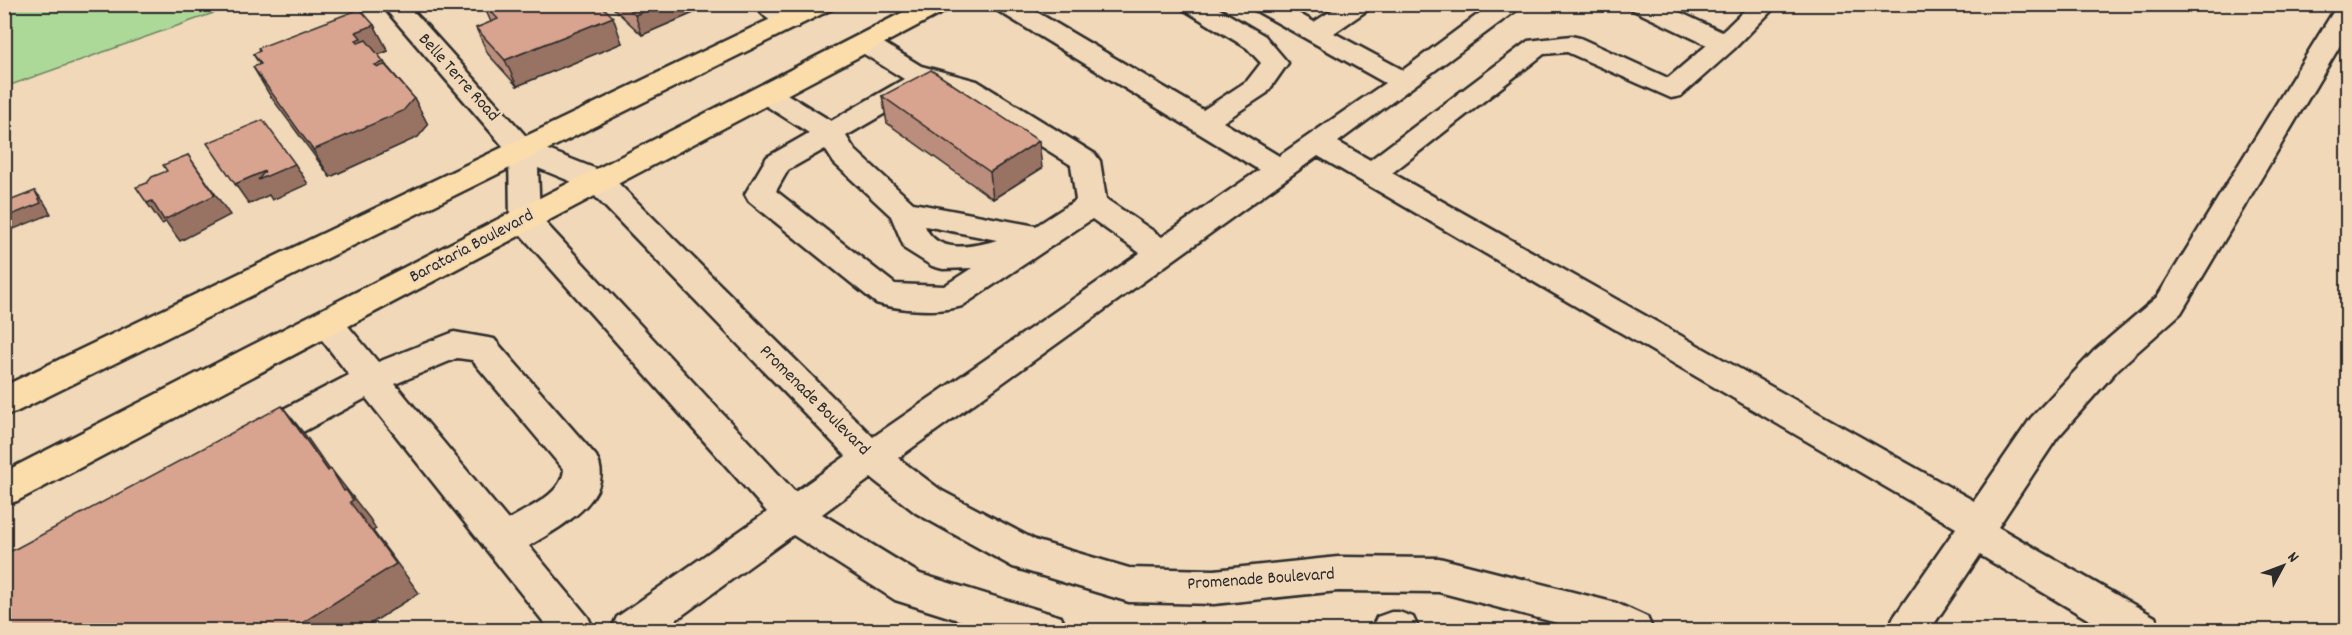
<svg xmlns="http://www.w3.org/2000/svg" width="2352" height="635" viewBox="0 0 2352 635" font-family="Dekko,sans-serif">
  <rect width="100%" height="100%" fill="#f1d8b9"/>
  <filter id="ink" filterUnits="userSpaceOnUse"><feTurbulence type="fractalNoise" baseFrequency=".0167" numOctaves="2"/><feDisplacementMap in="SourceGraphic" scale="12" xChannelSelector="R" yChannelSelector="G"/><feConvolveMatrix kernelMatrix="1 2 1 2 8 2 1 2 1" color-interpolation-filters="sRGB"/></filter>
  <g filter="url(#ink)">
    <path fill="#acd998" stroke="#6c8262" stroke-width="1.5" d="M7 5V4L236 5 5 87 4 5Z"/>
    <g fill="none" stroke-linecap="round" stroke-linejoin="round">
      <g stroke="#2b2b2b" stroke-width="5">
        <g id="minor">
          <path d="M381 4H407L533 144 609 174 873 437 1140 253 1092 219 962 306C940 313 898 310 876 303L749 201 745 194 767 157 809 133 757 100 753 94 757 88 767 85 777 88 831 121 904 79 856 49 852 43 856 37 865 35 874 37 921 66 977 81 1095 154 1100 161 1106 199 1162 237 1259 170 995 9 992 4H1023L1203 110 1247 81 1261 63 1247 48 1183 9 1180 4H1211L1265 36 1288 63 1267 93 1223 122 1279 156 1385 83 1253 9 1250 4H1282L1314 22 1342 4H1372L1369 9 1334 33 1403 70 1492 4H1521L1518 9 1338 142 1370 160 1528 41 1571 36 1580 38 1668 78 1707 45 1631 9 1628 4H1662L1722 32 1751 4H1778L1734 49 1681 96 1671 98 1567 52 1544 54 1392 173 1974 501 2031 418 2094 351 2157 297 2338 4H2348V32L2181 313 2118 369 2057 438 1998 527 2155 617 2161 630H2106L1980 555 1930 630H1888L1894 617 1956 528 1318 156 898 458 942 491 1037 541 1129 568 1214 570 1338 557 1439 558 1616 603 1647 617 1653 630H1584L1439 592 1338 591 1214 604 1129 602 1013 567 916 513 871 478 822 514 920 574 1061 617 1067 630H990L895 600 793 535 662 630H611L617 617 767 512 514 227 510 220 509 153ZM932 86 957 93 1071 165 1076 200 1036 226 913 203 855 150 846 136ZM825 149 834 163 891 216 905 249 932 266 943 269 972 268 944 286 895 284 776 191 788 170ZM538 168 587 188 846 456 795 492 540 217ZM925 226 997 240C973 247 937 255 925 226Z"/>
          <path d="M755 4H784L802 21 798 27C781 31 764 19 755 4Z"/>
          <path d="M326 311 338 314 378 362 454 332 494 339 596 456C618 498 558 528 529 546L588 617 594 630H550L366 398 267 451 254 455 241 451 236 441 241 431 349 375 309 323 314 314ZM457 358 472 360 564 470C561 496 528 507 508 520L395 384Z"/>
          <path d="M1391 612H1399L1413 617 1419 630H1371L1377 617Z"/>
        </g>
      </g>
      <g stroke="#2b2b2b" stroke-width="5">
        <g id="major">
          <path d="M802 4H835L832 9 16 412 4 415V386Z"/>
          <path d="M919 4H952L949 9 17 501 4 505V472Z"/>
        </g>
      </g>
      <use href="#minor" fill="#f1d8b9" fill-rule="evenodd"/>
      <use href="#major" fill="#faddab" fill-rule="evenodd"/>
    </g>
    <g fill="#bb8d7b" stroke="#2b2b2b" stroke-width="1.5">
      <path d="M483 4H600L622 43 517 86 488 54 476 28 491 22Z"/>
      <path d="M609 4H696L698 11 642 35Z"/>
      <path d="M374 25 388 51 378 55 386 65 414 98 428 125 418 137 330 177 269 94 253 67 260 65 253 54Z"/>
      <path d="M882 96 1042 168 993 199 887 123Z"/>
    </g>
    <g fill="#987364" stroke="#2b2b2b" stroke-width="1.5">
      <path d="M661 4H696L698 11 642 35 635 15Z"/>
      <path d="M613 17 622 43 517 86 505 60Z"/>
      <path d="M374 25 388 51 372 57 356 40V32Z"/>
      <path d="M384 62 398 88 375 65Z"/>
      <path d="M414 98 428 125 418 137 330 177 313 150Z"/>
      <path d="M1039 141 1042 168 993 199 990 172Z"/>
      <path d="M188 155 230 215 180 241 166 222 162 224 147 203 152 201Z"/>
      <path d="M295 164 308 184 272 200 269 195 249 204 235 184 265 171Z"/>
      <path d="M4 166 10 178 4 180Z"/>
      <path d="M35 191 44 202 51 214 4 233V218Z"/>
      <path d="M282 406 306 436 339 483 331 469 370 519 376 529 373 531 419 593 361 630H291L350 502Z"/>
    </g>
    <g fill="#d9a48f" stroke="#2b2b2b" stroke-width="1.5">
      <path d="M484 4H600L613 17 505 60 476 28 498 19Z"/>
      <path d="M623 4H661L635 15Z"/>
      <path d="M360 9 374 25 356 32 361 38 356 40 358 43 366 40 384 62 375 65 378 67 385 65 414 98 403 111 313 150 253 67 261 64 253 54 260 51 258 48Z"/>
      <path d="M931 70 1039 141 990 172 882 96Z"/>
      <path d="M263 120 295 164 258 180 265 171 235 184 207 143Z"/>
      <path d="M188 155 215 195 164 220 152 201 147 203 136 187 147 183 152 177 167 171 163 165Z"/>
      <path d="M35 191 41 203 4 218V203Z"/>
      <path d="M282 406 328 471 331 469 344 491 346 490 353 500 350 502 396 564 291 630H4V555Z"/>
    </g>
  </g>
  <g text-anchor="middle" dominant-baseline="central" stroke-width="4.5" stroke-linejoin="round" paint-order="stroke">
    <g font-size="18" fill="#2b2b2b" stroke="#f1d8b9">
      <text transform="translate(458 78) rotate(48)">Belle Terre Road</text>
      <text transform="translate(472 247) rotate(-28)">Barataria Boulevard</text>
      <text transform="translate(814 401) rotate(45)">Promenade Boulevard</text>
      <text transform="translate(1261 580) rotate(-4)">Promenade Boulevard</text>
    </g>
  </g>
  <rect width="2352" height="635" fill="none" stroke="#f1d8b9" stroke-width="24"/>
  <rect x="12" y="12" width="2328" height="611" fill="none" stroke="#2b2b2b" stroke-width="2" filter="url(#ink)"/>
  <g transform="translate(2283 566) rotate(49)" stroke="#f1d8b9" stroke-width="4.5" paint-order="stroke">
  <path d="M0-4.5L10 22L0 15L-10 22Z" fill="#2b2b2b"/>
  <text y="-9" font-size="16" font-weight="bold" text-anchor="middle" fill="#2b2b2b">N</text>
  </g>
</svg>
